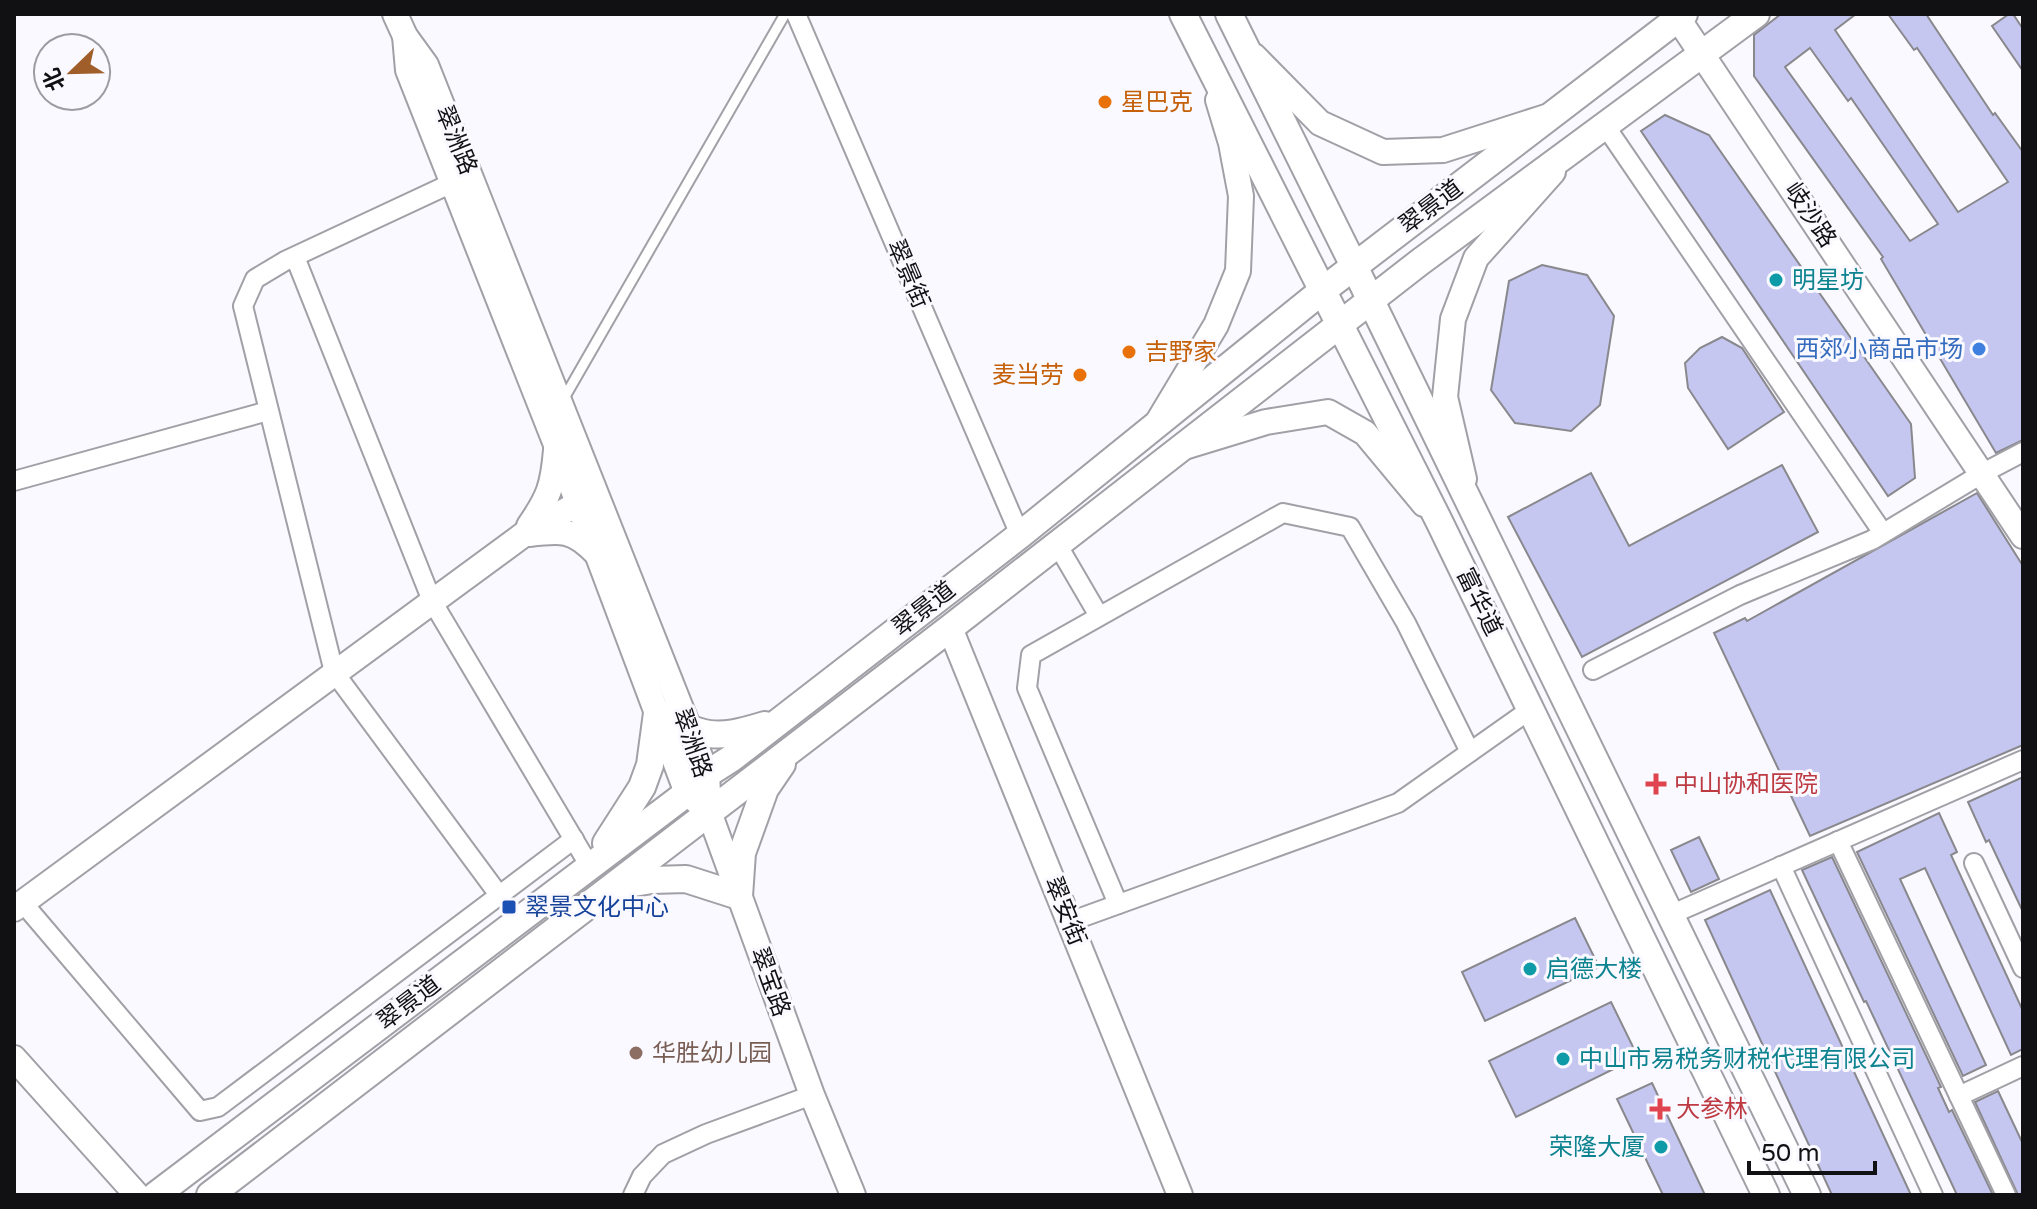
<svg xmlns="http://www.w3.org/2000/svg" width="2037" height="1209" viewBox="0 0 2037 1209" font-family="'Varela Round','Noto Sans SC',sans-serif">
  <rect width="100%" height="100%" fill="#f9f9ff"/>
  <g fill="#c6c7f0" stroke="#88888d" stroke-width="2" fill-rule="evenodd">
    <path d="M1781 14H1856L1835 30 1958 212 2008 182 1917 48 1914 50 1888 14H1926L1993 115 1995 113 2023 152V440L1996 453 1881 259 1883 257 1754 76V35ZM1810 48 1848 101 1851 98 1938 224 1910 241 1785 67Z"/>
    <path d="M2009 14H2013L2023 29V71L1992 26Z"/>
    <path d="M1665 115 1709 135 1911 424 1915 478 1888 496 1641 131Z"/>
    <path d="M1542 265 1587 275 1614 316 1600 405 1571 431 1515 423 1491 390 1509 281Z"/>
    <path d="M1722 337 1742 348 1784 412 1728 449 1688 388 1685 363 1700 348Z"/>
    <path d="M1782 465 1818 532 1582 657 1508 517 1591 473 1629 546Z"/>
    <path d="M1977 493 2023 566V745L1810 836 1714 633 1745 618 1747 621Z"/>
    <path d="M2023 777V912L1989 840 1986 842 1968 802Z"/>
    <path d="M1939 813 1957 852 1951 855 2023 1011V1049L2011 1055 1925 868 1900 879 1986 1065 1963 1076 1857 852Z"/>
    <path d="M1699 837 1719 879 1691 892 1671 850Z"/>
    <path d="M1832 857 1941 1087 1938 1088 1949 1112 1952 1110 1993 1195H1957L1866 1001 1864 1002 1802 870Z"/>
    <path d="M1770 890 1911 1195H1832L1705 920Z"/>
    <path d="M1575 918 1599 967 1485 1021 1462 972Z"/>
    <path d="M1611 1002 1638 1057 1516 1117 1489 1061Z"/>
    <path d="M1652 1083 1705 1195H1663L1617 1099Z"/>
    <path d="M1998 1091 2023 1144V1195H2018L1975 1102Z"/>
  </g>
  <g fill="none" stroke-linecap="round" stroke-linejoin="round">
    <g stroke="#a0a0a6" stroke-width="13">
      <path id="service" d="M563 400 785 14"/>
    </g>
    <g stroke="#a0a0a6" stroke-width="22">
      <g id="minor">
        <path d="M796 14 1020 535"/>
        <path d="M1604 124 1883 533"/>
        <path d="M452 183 285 261 255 279 243 306 334 672 499 895"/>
        <path d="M295 257 432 601 589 865"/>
        <path d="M14 481 268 411"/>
        <path d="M1057 544 1099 616"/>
        <path d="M1593 670 1740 595 1872 540 1983 473 2023 452"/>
        <path d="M1838 841 2006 1195"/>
        <path d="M1974 863 2023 968"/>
        <path d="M1781 866 1933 1195"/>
        <path d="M23 903 200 1111 218 1107 574 839"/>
        <path d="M1118 904 1027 688 1031 655 1283 513 1350 527 1406 623 1470 752"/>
        <path d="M1670 915 2023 760"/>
        <path d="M1069 922 1398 803 1531 709"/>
        <path d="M1959 1096 2023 1066"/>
        <path d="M633 1195 642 1176 663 1154 706 1134 812 1095"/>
      </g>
    </g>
    <g stroke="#a0a0a6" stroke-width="28">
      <g id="tertiary">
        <path d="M395 14 405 36 426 65 707 774 709 812 812 1095 853 1195"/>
        <path d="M1675 14 2023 536"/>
        <path d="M405 36 408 70 557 447 687 793 701 805"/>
        <path d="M1254 56 1320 123 1383 152 1443 150 1546 117"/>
        <path d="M1159 420 1216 325 1238 271 1241 196 1231 143 1218 100"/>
        <path d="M1184 447 1266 422 1328 412 1365 433 1424 504"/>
        <path d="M1464 479 1445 397 1453 319 1476 258 1553 172"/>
        <path d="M529 526C549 497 553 486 556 450"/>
        <path d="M529 534C562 530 573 529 596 553"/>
        <path d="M950 628 1180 1195"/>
        <path d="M14 909 523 535 591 496"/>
        <path d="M14 1058 137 1195"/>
      </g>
    </g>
    <g stroke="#a0a0a6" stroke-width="30">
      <g id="secondary">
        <path d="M1183 14 1439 521 1766 1195"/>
        <path d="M1229 14 1354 266 1807 1195"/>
        <path d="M606 843 642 787 650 765 657 713C705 737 713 741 765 725"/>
        <path d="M615 886 652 880 686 879 739 896 742 853 765 789 782 764"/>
        <path d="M156 1195 687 793 707 774 732 758 1020 535 1322 291 1684 14"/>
        <path d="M210 1195 950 628 1420 262 1756 14"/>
      </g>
    </g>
    <use href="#service" stroke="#fff" stroke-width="9"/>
    <use href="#minor" stroke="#fff" stroke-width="18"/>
    <use href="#tertiary" stroke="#fff" stroke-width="24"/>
    <use href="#secondary" stroke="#fff" stroke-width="26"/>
  </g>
  <g fill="#e8710a" stroke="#f9f9ff" stroke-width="3">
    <circle cx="1105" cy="102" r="8"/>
    <circle cx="1129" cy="352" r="8"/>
    <circle cx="1080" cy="375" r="8"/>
  </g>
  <g fill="#0f9aa8" stroke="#f9f9ff" stroke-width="3">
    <circle cx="1776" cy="280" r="8"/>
    <circle cx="1530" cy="969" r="8"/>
    <circle cx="1563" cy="1059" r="8"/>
    <circle cx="1661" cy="1147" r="8"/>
  </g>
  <circle fill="#3f7fe0" stroke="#f9f9ff" stroke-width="3" cx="1979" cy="349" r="8"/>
  <g fill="#e0444e" stroke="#f9f9ff" stroke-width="3">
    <path d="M1652 772h8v8h8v8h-8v8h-8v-8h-8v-8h8z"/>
    <path d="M1656 1097h8v8h8v8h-8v8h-8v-8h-8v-8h8z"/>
  </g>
  <rect fill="#1a4fb4" stroke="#f9f9ff" stroke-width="3" x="501" y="899" width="16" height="16" rx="4"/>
  <circle fill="#8d6e63" stroke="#f9f9ff" stroke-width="3" cx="636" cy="1053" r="8"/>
  <g text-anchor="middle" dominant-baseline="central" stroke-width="6" stroke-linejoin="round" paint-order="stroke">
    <g font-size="24" fill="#c56008" stroke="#f9f9ff" text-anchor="start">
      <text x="1121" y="102">星巴克</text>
      <text x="1145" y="352">吉野家</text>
      <text x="1064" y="375" text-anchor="end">麦当劳</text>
    </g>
    <g font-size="24" fill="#111113" stroke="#f9f9ff">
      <text transform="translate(456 140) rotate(68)">翠洲路</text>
      <text transform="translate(1431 207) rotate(-37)">翠景道</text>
      <text transform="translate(1810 215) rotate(56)">岐沙路</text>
      <text transform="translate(908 274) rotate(67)">翠景街</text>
      <text transform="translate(1479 602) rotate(64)">富华道</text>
      <text transform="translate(924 609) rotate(-38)">翠景道</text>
      <text transform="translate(692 743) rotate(71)">翠洲路</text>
      <text transform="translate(1065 911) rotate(68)">翠安街</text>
      <text transform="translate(770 982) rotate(70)">翠宝路</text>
      <text transform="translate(409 1003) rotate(-37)">翠景道</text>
    </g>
    <g font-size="24" fill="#0d838f" stroke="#f9f9ff" text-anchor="start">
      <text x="1792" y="280">明星坊</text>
      <text x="1546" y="969">启德大楼</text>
      <text x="1579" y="1059">中山市易税务财税代理有限公司</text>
      <text x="1645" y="1147" text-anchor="end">荣隆大厦</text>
    </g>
    <g font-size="24" fill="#366cbe" stroke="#f9f9ff" text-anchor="end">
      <text x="1963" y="349">西郊小商品市场</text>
    </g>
    <g font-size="24" fill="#be3a42" stroke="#f9f9ff" text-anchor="start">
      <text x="1674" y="784">中山协和医院</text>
      <text x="1676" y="1109">大参林</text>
    </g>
    <g font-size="24" fill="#164399" stroke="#f9f9ff" text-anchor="start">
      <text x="525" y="907">翠景文化中心</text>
    </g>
    <g font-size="24" fill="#785e54" stroke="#f9f9ff" text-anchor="start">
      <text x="652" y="1053">华胜幼儿园</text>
    </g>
  </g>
  <rect width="2037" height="1209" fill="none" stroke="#111113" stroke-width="32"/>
  <g transform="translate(72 72) rotate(247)"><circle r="38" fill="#f9f9ff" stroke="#9c9ca1" stroke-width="2"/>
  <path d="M0-6L14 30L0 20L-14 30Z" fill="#a05e2b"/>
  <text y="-12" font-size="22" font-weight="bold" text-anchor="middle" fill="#111113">北</text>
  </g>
  <path d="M1749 1161v12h126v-12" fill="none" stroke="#111113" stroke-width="4"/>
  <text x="1761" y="1161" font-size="24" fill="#111113" stroke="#f9f9ff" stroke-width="6" paint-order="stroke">50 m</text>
</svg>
